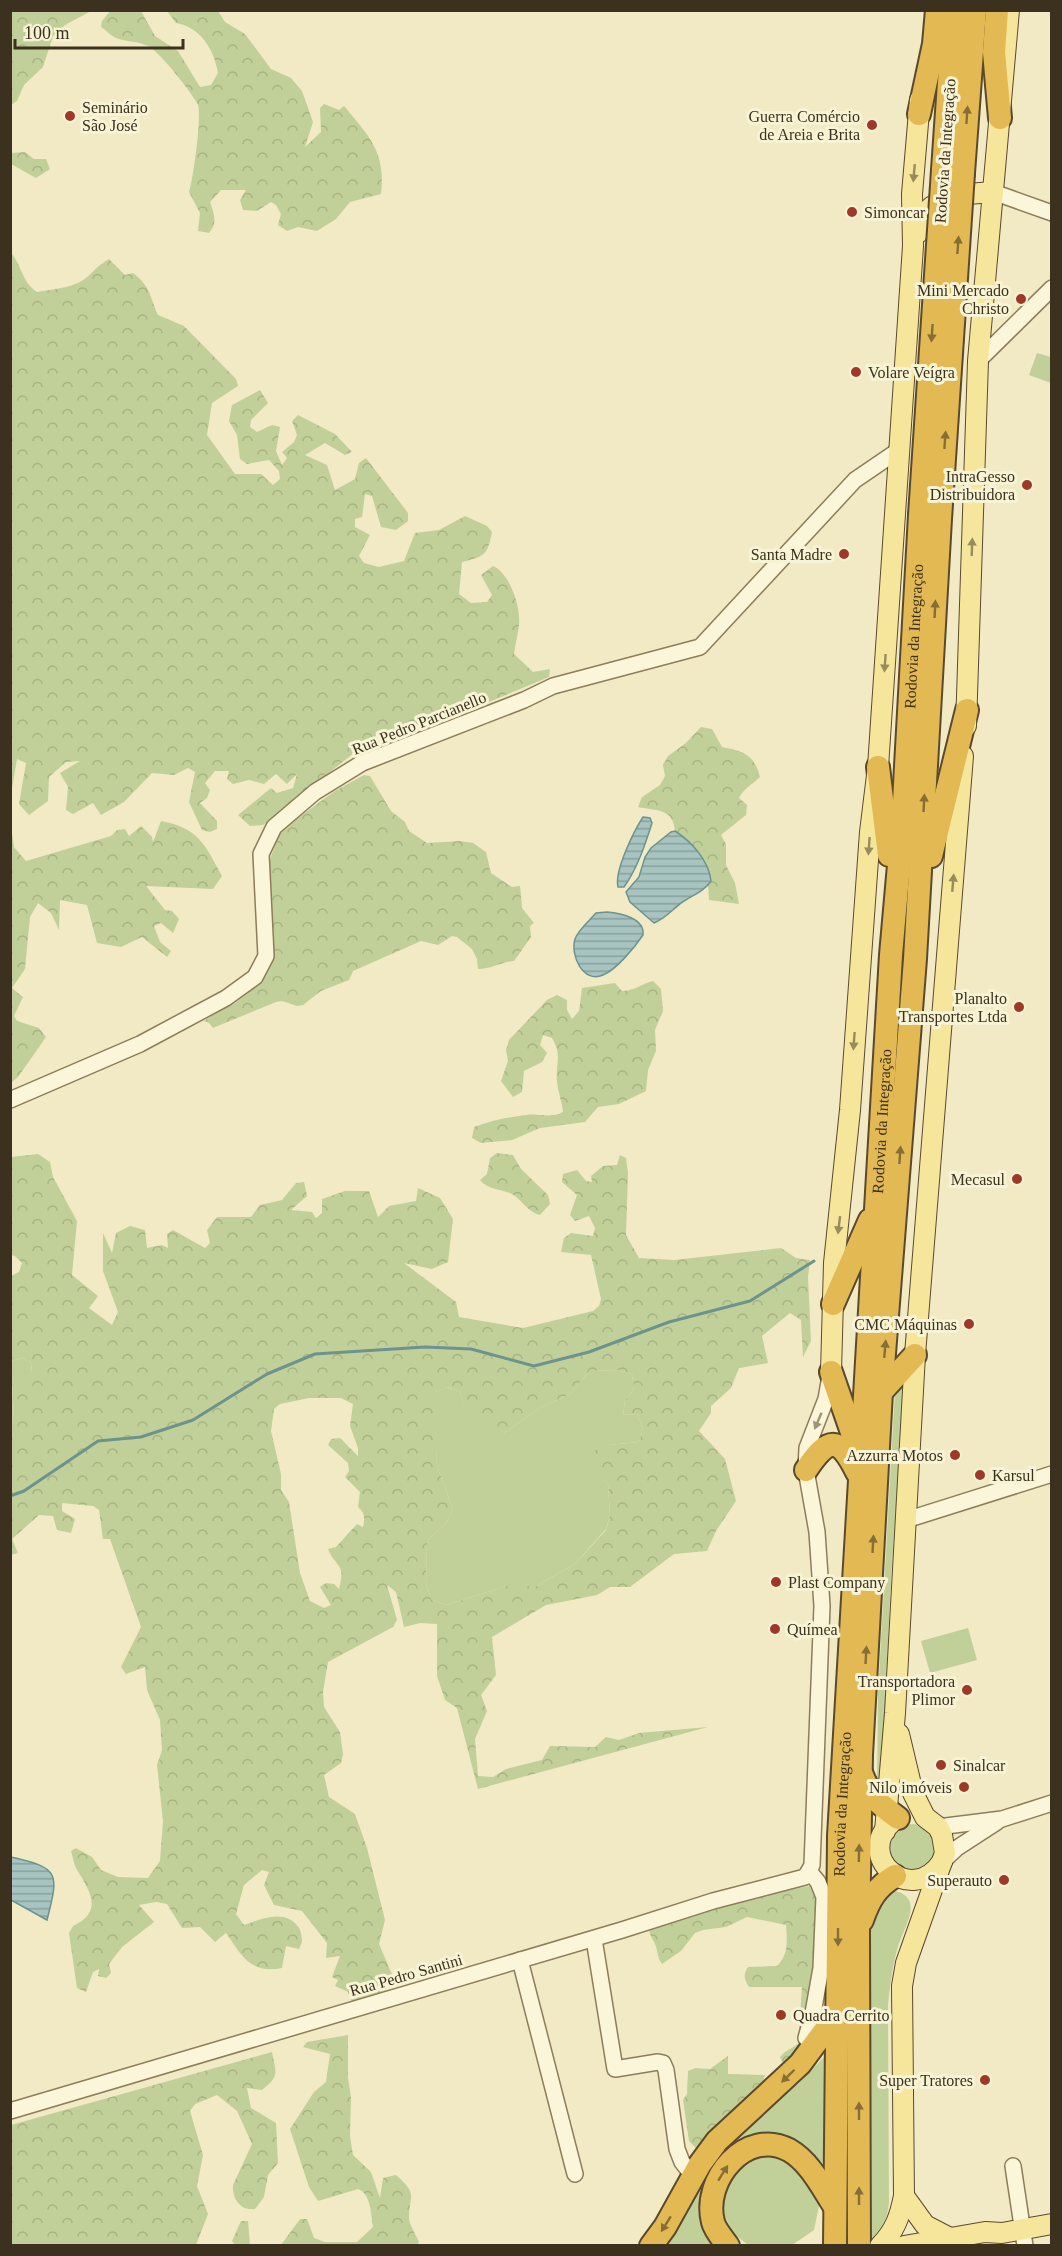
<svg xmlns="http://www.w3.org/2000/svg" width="1062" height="2256" viewBox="0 0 1062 2256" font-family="Georgia,serif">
  <defs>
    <pattern id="forest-crowns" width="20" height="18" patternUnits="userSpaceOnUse" patternTransform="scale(1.5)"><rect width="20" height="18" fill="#c1d098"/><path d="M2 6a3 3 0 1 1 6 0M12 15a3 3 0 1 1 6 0" fill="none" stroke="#a7b383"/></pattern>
    <pattern id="water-rules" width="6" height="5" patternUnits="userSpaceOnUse" patternTransform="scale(1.5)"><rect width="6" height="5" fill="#a7c4c0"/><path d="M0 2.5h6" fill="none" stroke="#89a09b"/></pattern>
  </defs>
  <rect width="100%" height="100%" fill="#f1eac5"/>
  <g fill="#c1d098">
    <path d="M1037 353 1051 357V383L1029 375Z"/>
    <path d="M22 1358 31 1363 32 1373 12 1379 14 1421 11 1424V1361Z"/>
    <path d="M618 1370 632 1374 634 1389 625 1401 623 1415 637 1414 643 1428 639 1442 608 1445 586 1463 608 1484 610 1515 606 1529 575 1564 536 1586H506L447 1605 432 1600 426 1585 427 1541 447 1522 453 1509 437 1466 433 1393 447 1387 460 1392 464 1406 488 1417 504 1433 541 1407 569 1395 590 1371Z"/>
    <path d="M905 1375 891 1579 881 1791 877 1787 878 1694 895 1390Z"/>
    <path d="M968 1628 977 1660 930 1673 921 1641Z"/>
    <path d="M910 1824C933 1825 936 1835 937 1856L917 1873 900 1869C886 1850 883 1835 910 1824Z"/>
    <path d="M882 1889C931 1892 904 1924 897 1950 892 1968 890 1986 888 2005L889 2203C887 2220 883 2229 872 2241L870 1909Z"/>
    <path d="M824 2057 826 2165 800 2146 755 2138 728 2149 712 2166 702 2194 717 2245 657 2246 718 2150 778 2098 798 2084Z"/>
    <path d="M754 2155 780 2156 808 2176 820 2201 814 2230 792 2245H748L734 2234 724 2215V2192L737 2168Z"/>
  </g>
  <g fill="url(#forest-crowns)" fill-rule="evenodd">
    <path d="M111 10 141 11 155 36 178 51 200 87 211 85 218 73C214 49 200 27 176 23L167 11H218L225 22 245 34 271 69 291 78 302 91 313 122 305 147 321 132 320 108 324 104 339 110 344 106C369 136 386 152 381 194L350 202 336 219 317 231 298 227 287 231 278 225 281 214 276 205 271 202 257 211 243 210 240 200 246 190H221L210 202C214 213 218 223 209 233L198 231 200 213 189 192C193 180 202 116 198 105 193 94 159 51 148 46 138 41 126 42 116 38 111 36 106 30 101 27L102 21Z"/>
    <path d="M10 11H91L65 25 53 36 43 67 24 85 17 101 11 105Z"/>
    <path d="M25 152 34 159H46L50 169 36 178 11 164V153Z"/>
    <path d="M11 253C23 267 21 281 37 292 53 289 75 288 87 277 95 270 100 264 109 259L125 275 133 273C151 287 149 295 158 315L184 326 236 379 238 386 212 403 207 435 235 474H261L273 485 280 479 279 471 269 460 247 464 240 459 237 435 229 421 232 405 260 390 268 403 251 420 250 427 257 432 272 425 280 427 276 451 282 465 287 458 282 452 294 442 297 435 292 421 298 415 335 434 352 452 345 455 325 443 305 455 327 465 335 490 355 479 359 463 366 458 408 513V521L396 530 381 527 372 496 365 494 362 517 355 519V527L370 535 359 556 364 563 379 567 404 561 415 533 439 530 465 516 487 526 492 532C487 556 485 556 462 562L459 594 471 603 487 602 492 595 481 575 493 566C510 573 521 608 519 625 518 635 515 645 514 654L533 672 550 669 549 677 458 715 378 734 263 825 250 826 238 815 271 788 277 793 293 788 297 774 287 784 276 774 264 784 249 780 233 784 227 779 229 771H215L205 783 210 790 207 798 200 803 217 821V829L210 832 202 830 189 802 195 772 188 768 174 775 152 773 124 802 101 815 93 803 73 814 66 810 68 787 60 773 80 761 66 762 49 777 48 801 29 815 19 804 26 763 17 759 11 794Z"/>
    <path d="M701 727 712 729 722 747C743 751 754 754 760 777 752 785 744 788 739 798L747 805 746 815 721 835 726 844V865L735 883 739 904 709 900 708 885 711 881 684 837 675 831C673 808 657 811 638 807L642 797 660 785 665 776 663 765 668 756 686 743Z"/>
    <path d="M364 775 370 776 391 811 405 822 409 831 427 843 460 841 473 843 486 852 491 873 512 887 520 886 522 908 534 923 530 926 531 937 514 961C501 962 491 969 478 969L477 959 472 949 457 937 452 936 438 945 421 941 353 971 349 980 321 991 303 1005 297 1006 282 1001 276 1002 213 1028 209 1023 204 1021 221 1009 234 1004 261 983 271 957 272 927 267 874 271 856 281 830 335 791Z"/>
    <path d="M161 821C199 828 205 845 222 876L213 889 146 886 165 910 172 911 179 919 173 933 161 923 154 926 160 942 171 951 167 957 142 937 121 947 97 943 87 905 60 900 59 930 51 913 38 903 30 917 25 969 12 988 23 997 14 1016 17 1021 39 1028 46 1037 18 1077 11 1083V826L14 847 26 861 111 836 117 830 125 829 129 836 141 826 152 837 153 842Z"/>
    <path d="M653 981 661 989 663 1011 655 1030 656 1051 648 1070 646 1091 619 1104 598 1107 585 1122 540 1128 512 1140 481 1143 472 1138 474 1127C491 1121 508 1117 526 1115 540 1113 550 1119 563 1112 562 1102 558 1092 557 1082 555 1064 563 1057 552 1038L543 1035 540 1045 547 1053 542 1062 524 1071 522 1092 513 1097 501 1081 508 1061 506 1050 509 1040 547 1000 557 995 567 1000V1010L572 1019 579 1011 582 988 615 983 622 991C634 991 641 984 653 981Z"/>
    <path d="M497 1153 513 1155 521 1169 548 1195 550 1204 540 1215C527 1212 522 1199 510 1193 499 1189 487 1189 480 1180L487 1174 490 1158Z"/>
    <path d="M38 1154 50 1162 53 1177 77 1221 72 1275 98 1296 89 1308 112 1325 118 1312 103 1271V1233L112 1253 116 1233 130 1226 145 1230 147 1248 162 1245 168 1248 167 1234 173 1230 205 1248 210 1243 207 1230 217 1217H251L260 1205 282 1200 296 1183 304 1182 307 1196 291 1210 312 1212 316 1218 322 1213V1199L345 1191H369L378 1217 389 1206 416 1201 418 1188 440 1198 453 1219 448 1262 432 1269 404 1263 456 1302 459 1317 523 1328 593 1311 599 1306 601 1299 591 1255 561 1252 564 1238 571 1233 593 1236 595 1228 589 1216 575 1221 570 1215 577 1195 562 1182 563 1174 577 1170 586 1181 592 1182 591 1176 603 1166 617 1165 620 1155 626 1158 628 1173 626 1235 639 1258 674 1260 781 1248 796 1258 810 1260 808 1277 811 1341 803 1357 801 1320 790 1313 762 1336 768 1363 739 1368 731 1388 711 1406V1413L699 1431 725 1459 736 1501 716 1531 707 1551 674 1554 630 1587H610L597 1595 546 1605 492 1637 496 1675 481 1695 487 1711 475 1739 478 1776 493 1777 506 1769 542 1760 550 1746 595 1747 606 1737 619 1740 639 1733 708 1727 478 1789 457 1708 445 1700 437 1676V1624L420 1623 404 1627 396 1592 387 1585 397 1620 393 1627 328 1662 323 1692 324 1707 340 1732 343 1754 341 1763 324 1775 329 1797 355 1814 367 1848 385 1920 379 1944 394 1979 386 1990 353 2005 348 1992 335 1986 338 1980 332 1977 340 1956 326 1958 327 1943 302 1911 274 1905 264 1885 269 1872 262 1870 244 1885 236 1914 244 1925C261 1919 286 1908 299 1928 301 1931 302 1938 302 1942L299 1949 286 1946 282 1968C250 1974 242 1956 226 1933L215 1942 200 1927 182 1928 167 1904 156 1902 139 1905 154 1922 122 1947 109 1964 111 1973 106 1978 98 1976 99 1969 93 1972 86 1992 77 1988 69 1933 73 1926C103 1912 91 1892 77 1870 74 1865 73 1858 71 1851L76 1848 92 1857 101 1870 118 1877 148 1878 160 1861 163 1821 157 1765 162 1750 160 1720 147 1690 145 1667 126 1674 121 1667 141 1627 110 1539H103L99 1510 93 1506 62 1503V1511L75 1519 71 1533 57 1530 53 1516 39 1515 12 1539 18 1553 11 1555 10 1424 14 1421 12 1379 21 1373 32 1372 31 1363 22 1358 11 1361V1276L19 1272 22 1263 15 1256 11 1255V1157ZM618 1370 632 1374 634 1389 625 1401 623 1415 637 1414 643 1428 639 1442 608 1445 594 1451 585 1464 608 1484 610 1515 606 1530 575 1564 536 1586H506L447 1605 432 1600 426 1585 427 1541 447 1522 453 1509 437 1466 434 1393 447 1387 460 1392 464 1407 474 1418H488L489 1432 504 1433 541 1407 569 1395 590 1371ZM309 1398H341L353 1404 350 1426 358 1448V1456L340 1438 331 1439 328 1445 348 1463 349 1471 345 1477 360 1492 358 1507C365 1513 365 1518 363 1527L357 1524 336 1547 328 1549C337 1570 346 1562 339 1589L334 1584 326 1583 320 1587 331 1605 324 1608 310 1601 300 1573 289 1502 281 1490V1474L271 1431 274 1409 280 1404Z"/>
    <path d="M810 1886 818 1897 813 1974 805 2020 818 2021 791 2061 782 2062 780 2057 785 2052 798 2044 802 1987H749C744 1979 743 1975 748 1967L777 1966C789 1954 787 1940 786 1925L747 1917 726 1927 703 1930 695 1933 681 1951 662 1964C657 1957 658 1951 655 1944 651 1935 647 1933 651 1924L746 1898Z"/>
    <path d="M348 2035V2078L351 2097 350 2136 353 2155 371 2172 380 2198 383 2178 396 2175C419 2195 409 2195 409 2219 410 2226 416 2235 419 2242L417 2245H281L300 2219H307L314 2238 325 2242H357L373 2227C371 2215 371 2193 358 2189L318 2201 309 2187 290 2129 314 2092 326 2082 330 2054 303 2047 307 2042Z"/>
    <path d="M272 2052C276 2073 280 2076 262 2090L247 2088 251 2108 276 2123 278 2163 268 2175 264 2197 255 2209C240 2211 232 2199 233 2185L252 2144 237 2111 217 2095 195 2104 190 2111 203 2155 197 2186 208 2214 196 2245H11V2125Z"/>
    <path d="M728 2056V2074L765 2075 761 2089 711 2139 696 2148 689 2141 683 2100 687 2094 688 2071 695 2068 710 2069Z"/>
    <path d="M241 2221H248L250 2245H235L232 2241Z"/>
  </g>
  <g fill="url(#water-rules)" stroke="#6d938f" stroke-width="1.5">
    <path d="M643 817 650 818 652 823C645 845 637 869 624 887H618C614 871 634 831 643 817Z"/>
    <path d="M675 831C692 842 709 861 711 881 704 891 695 894 684 901 673 908 667 918 654 923L630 902 626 892 639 877 645 857 651 848 671 832Z"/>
    <path d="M607 912C620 913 645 918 643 935 635 947 616 970 603 975 583 984 570 955 575 939 578 930 590 920 596 913Z"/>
    <path d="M11 1857C60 1868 59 1873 47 1920L11 1900Z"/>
  </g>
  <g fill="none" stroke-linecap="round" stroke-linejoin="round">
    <path stroke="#6d938f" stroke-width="3" d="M10 1496 24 1491 98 1441 141 1437 193 1420 267 1374 315 1354 425 1347 471 1349 534 1366 589 1352 669 1322 750 1301 814 1261"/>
    <g stroke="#8d7d5a" stroke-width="18">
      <g id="minor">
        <path d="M993 192 1052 213"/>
        <path d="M978 361 1052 288"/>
        <path d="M10 1100 140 1044 226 998 255 977 266 956 261 854 274 827 315 792 362 763 524 700 553 686 700 647 855 480 899 450"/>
        <path d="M906 1520 1052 1474"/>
        <path d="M938 1827 1002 1819 1052 1803"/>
        <path d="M942 1862 957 1848 997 1822"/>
        <path d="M809 1871 812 1865 822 1606 817 1532 806 1470 807 1448 826 1399 830 1376"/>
        <path d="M594 1939 615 2069 658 2062 663 2063 666 2070 677 2149 682 2162 693 2176"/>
        <path d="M520 1960 575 2174"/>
        <path d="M806 2038 813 2013 821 1968 824 1897 818 1882 809 1871"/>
        <path d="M10 2111 622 1930 713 1901 805 1877 809 1871"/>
        <path d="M1013 2166 1025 2246"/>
      </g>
    </g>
    <g stroke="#5b492e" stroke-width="22">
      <g id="major">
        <path d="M917 234C919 227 921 217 926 212 943 193 970 194 993 192"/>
        <path d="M966 726 978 361 1009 10"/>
        <path d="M831 1372 834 1263 850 1110 870 832 878 767 913 246 912 194 920 100"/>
        <path d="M892 1822C854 1855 910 1908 942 1862"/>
        <path d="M885 1831 895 1713 915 1355 963 756"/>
        <path d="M904 2196 925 2225 950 2238"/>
        <path d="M880 2246C895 2231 900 2216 904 2196L902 1986 906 1963 945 1853 942 1835 938 1827 925 1817 913 1793 899 1734"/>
        <path d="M904 2246 985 2232 1002 2233 1052 2224"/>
      </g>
    </g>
    <g stroke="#5b492e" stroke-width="26">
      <g id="highway">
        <path d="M997 10 994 52 1000 118"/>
        <path d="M919 114 934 44 937 10"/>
        <path d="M943 170 954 10"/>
        <path d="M963 173 975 10"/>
        <path d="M878 767 889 855"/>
        <path d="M931 856 967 710"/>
        <path d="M833 1304 870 1220"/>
        <path d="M831 1372 857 1447"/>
        <path d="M881 1392 915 1355"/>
        <path d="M806 1470C828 1437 839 1435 857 1472"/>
        <path d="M862 1775C871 1798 879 1804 898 1818"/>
        <path d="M862 1920C869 1900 876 1887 895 1876"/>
        <path d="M651 2246 665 2227 700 2164 717 2141 800 2064 838 2013"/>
        <path d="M728 2246C723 2239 715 2230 713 2222 702 2180 746 2127 789 2150 810 2162 822 2187 835 2207"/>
        <path id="s1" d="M835 2246 839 1836 891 955 903 820 920 515"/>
        <path d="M859 2246 858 1933 861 1755 881 1392 915 959 940 519"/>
      </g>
    </g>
    <use href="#minor" stroke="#fbf6d9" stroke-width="15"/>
    <use href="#major" stroke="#f5e69c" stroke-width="20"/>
    <use href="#highway" stroke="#e3b953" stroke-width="22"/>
    <g stroke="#5b492e" stroke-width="26" stroke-linecap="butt">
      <g id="highway-bridge">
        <path d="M920 515 943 170"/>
        <path d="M940 519 963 173"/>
      </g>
    </g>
    <use href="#highway-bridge" stroke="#e3b953" stroke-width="22"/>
  </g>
  <defs><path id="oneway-solid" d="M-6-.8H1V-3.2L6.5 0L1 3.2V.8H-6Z" transform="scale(1.5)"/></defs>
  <g fill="#876e36">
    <use href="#oneway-solid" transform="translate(967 115) rotate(-86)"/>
    <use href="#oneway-solid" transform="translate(958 245) rotate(-86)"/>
    <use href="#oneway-solid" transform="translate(932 333) rotate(94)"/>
    <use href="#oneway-solid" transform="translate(945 440) rotate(-86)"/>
    <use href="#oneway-solid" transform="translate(935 609) rotate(-87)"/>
    <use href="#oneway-solid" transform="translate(924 803) rotate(-87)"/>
    <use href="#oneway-solid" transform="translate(900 1155) rotate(-86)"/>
    <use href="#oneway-solid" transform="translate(885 1349) rotate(-85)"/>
    <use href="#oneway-solid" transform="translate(873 1544) rotate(-87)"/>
    <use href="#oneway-solid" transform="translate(866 1655) rotate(-87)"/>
    <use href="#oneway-solid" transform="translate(859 1853) rotate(-89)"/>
    <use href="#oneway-solid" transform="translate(838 1937) rotate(90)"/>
    <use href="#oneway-solid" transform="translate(788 2076) rotate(136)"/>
    <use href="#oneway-solid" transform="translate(859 2111) rotate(-90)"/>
    <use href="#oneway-solid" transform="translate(723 2173) rotate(-58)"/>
    <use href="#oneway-solid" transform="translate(859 2196) rotate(-90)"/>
    <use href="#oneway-solid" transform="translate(666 2224) rotate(122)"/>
  </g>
  <g fill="#988c5d">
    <use href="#oneway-solid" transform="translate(914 173) rotate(95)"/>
    <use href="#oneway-solid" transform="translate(972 547) rotate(-88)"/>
    <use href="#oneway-solid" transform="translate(885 663) rotate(94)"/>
    <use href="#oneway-solid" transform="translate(869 846) rotate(94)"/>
    <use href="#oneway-solid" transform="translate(953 883) rotate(-85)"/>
    <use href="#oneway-solid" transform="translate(854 1041) rotate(94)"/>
    <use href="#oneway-solid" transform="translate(839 1225) rotate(97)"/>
  </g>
  <use fill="#9c947c" href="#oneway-solid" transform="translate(818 1421) rotate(113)"/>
  <g fill="#9f3827" stroke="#f7f3d5" stroke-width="2">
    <circle cx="70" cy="116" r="6"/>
    <circle cx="872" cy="125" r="6"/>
    <circle cx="852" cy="212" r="6"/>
    <circle cx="1021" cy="299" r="6"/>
    <circle cx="856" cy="372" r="6"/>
    <circle cx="1027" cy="485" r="6"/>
    <circle cx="844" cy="554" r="6"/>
    <circle cx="1019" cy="1007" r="6"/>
    <circle cx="1017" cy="1179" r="6"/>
    <circle cx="969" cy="1324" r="6"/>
    <circle cx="955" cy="1455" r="6"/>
    <circle cx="980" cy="1475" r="6"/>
    <circle cx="776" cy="1582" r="6"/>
    <circle cx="775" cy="1629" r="6"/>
    <circle cx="967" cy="1690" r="6"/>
    <circle cx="941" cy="1765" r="6"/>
    <circle cx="964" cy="1787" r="6"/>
    <circle cx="1004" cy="1880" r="6"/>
    <circle cx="781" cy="2015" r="6"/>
    <circle cx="985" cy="2080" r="6"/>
  </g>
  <g text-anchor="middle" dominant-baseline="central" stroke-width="6" stroke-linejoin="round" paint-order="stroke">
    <g font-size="16" fill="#3c311e" stroke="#f7f3d5" text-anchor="end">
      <text x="82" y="107" text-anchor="start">Seminário<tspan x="82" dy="18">São José</tspan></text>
      <text x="860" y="116">Guerra Comércio<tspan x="860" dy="18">de Areia e Brita</tspan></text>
      <text x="864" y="212" text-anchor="start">Simoncar</text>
      <text x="1009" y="290">Mini Mercado<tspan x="1009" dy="18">Christo</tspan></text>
      <text x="868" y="372" text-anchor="start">Volare Veígra</text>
      <text x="1015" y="476">IntraGesso<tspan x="1015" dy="18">Distribuidora</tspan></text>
      <text x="832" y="554">Santa Madre</text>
      <text x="1007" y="998">Planalto<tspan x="1007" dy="18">Transportes Ltda</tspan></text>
      <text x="1005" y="1179">Mecasul</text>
      <text x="957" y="1324">CMC Máquinas</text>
      <text x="943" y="1455">Azzurra Motos</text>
      <text x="992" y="1475" text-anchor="start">Karsul</text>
      <text x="788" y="1582" text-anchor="start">Plast Company</text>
      <text x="787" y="1629" text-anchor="start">Químea</text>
      <text x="955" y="1681">Transportadora<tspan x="955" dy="18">Plimor</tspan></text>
      <text x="953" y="1765" text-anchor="start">Sinalcar</text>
      <text x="952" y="1787">Nilo imóveis</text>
      <text x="992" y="1880">Superauto</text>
      <text x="793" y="2015" text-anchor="start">Quadra Cerrito</text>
      <text x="973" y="2080">Super Tratores</text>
    </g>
    <g font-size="16" fill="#3c311e" stroke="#f7f3d5">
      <text transform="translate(945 151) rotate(-86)">Rodovia da Integração</text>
      <text stroke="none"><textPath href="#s1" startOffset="1612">Rodovia da Integração</textPath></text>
      <text transform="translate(419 723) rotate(-22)">Rua Pedro Parcianello</text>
      <text stroke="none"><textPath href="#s1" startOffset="1126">Rodovia da Integração</textPath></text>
      <text stroke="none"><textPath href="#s1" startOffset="442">Rodovia da Integração</textPath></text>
      <text transform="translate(406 1975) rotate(-16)">Rua Pedro Santini</text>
    </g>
  </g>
  <rect width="1062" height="2256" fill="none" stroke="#3c311e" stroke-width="24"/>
  <path d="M15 39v9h168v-9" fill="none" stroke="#3c311e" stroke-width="3"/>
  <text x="24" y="39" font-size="18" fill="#3c311e" stroke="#f7f3d5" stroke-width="4.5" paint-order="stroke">100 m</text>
</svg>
